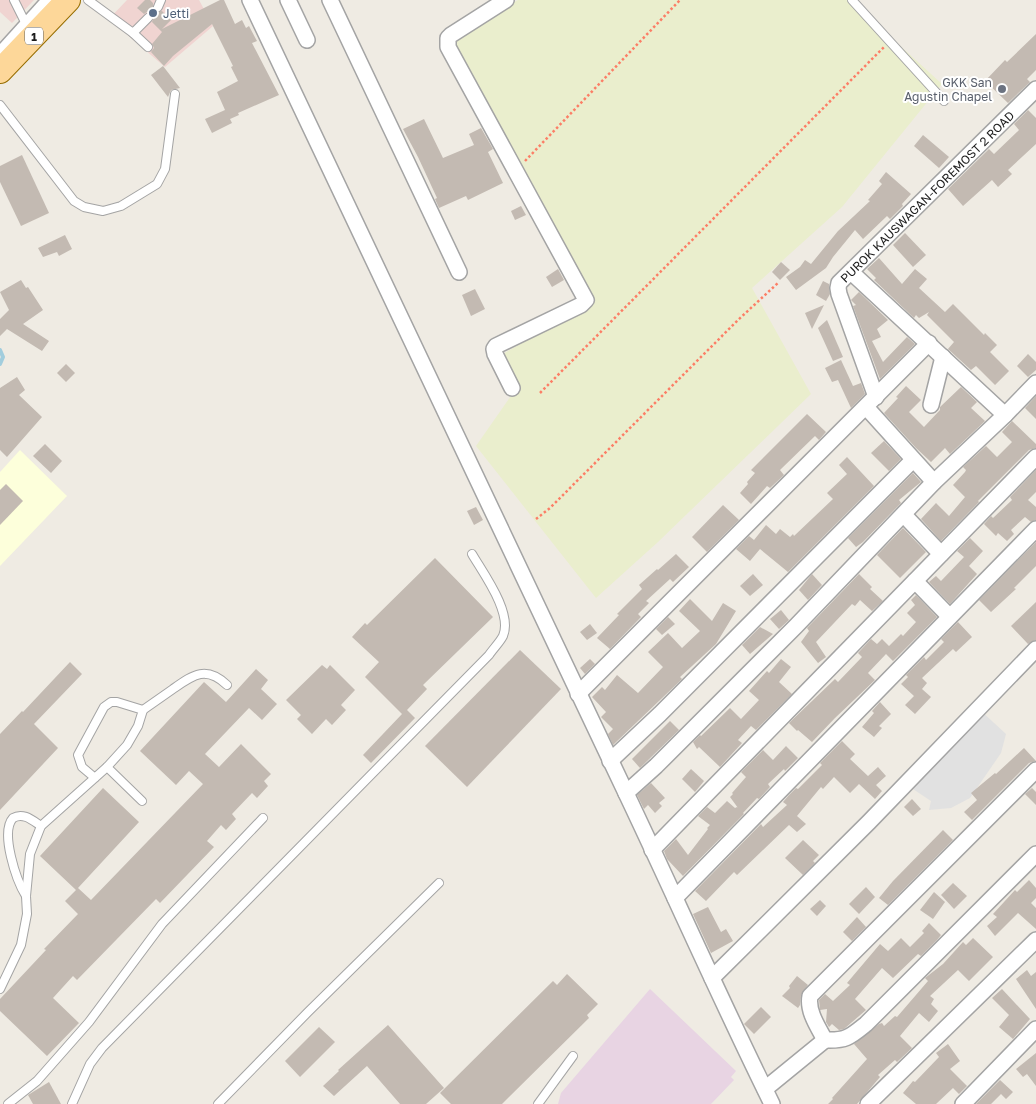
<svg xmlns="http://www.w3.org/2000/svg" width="1036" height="1104" viewBox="0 0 1036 1104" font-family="'Golos Text',sans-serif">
  <rect width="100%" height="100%" fill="#efebe3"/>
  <g fill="#f0d4d1">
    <path d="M0 0H34L12 23 0 12Z"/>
    <path d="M127 0H199L213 26 165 67 109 19Z"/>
  </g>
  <path fill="#e8d4e3" d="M650 989 736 1071 731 1077 734 1080 711 1104H558L561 1093Z"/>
  <path fill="#fdffdb" d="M20 450 67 496 0 566V472Z"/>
  <path fill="#eaeecd" d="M518 0H850L942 84 842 207 752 288 811 394 658 542 596 598 476 446 513 393 501 355 588 305 445 42Z"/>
  <path fill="#e1e1e1" d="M980 710 1006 734 1001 753 970 798 951 808 929 810 931 801 910 787Z"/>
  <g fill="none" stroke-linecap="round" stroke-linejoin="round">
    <path stroke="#a2cddd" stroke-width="4" d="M0 350 3 357 0 364"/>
  </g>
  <g fill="#c3bab2">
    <path d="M145 0H150L153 3V8L155 12 162 11 171 20 162 29 220 0H224L235 24 242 20 246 28 249 26 257 41 252 43 279 95 238 113 239 115 230 119 232 123 212 133 205 119 225 110 217 92 238 81 231 67 233 66 212 24 173 56 164 66 151 52 154 48 152 44 162 32 152 22 154 17 152 14 147 12 144 14 137 8Z"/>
    <path d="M1036 34V70L1027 79 1030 82 1008 103 985 81 1005 60 1007 62Z"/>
    <path d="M163 66 180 88 171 90 168 97 151 75Z"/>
    <path d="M1028 110 1036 118V144L1008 170 1012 174 998 187 992 180 963 206 948 189 989 149 994 154 1019 130 1014 124Z"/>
    <path d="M424 119 443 158 474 145 469 134 481 128 493 149 488 152 503 183 468 200 466 196 439 208 435 199 437 198 418 157 403 129Z"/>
    <path d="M923 135 949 157 939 168 914 146Z"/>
    <path d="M22 155 49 213 21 226 0 182V166Z"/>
    <path d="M886 172 911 194 902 204 903 206 890 219 887 216 863 239 855 230 833 257 826 268 796 290 786 277 800 267 805 260 811 264 838 231 870 201 868 200 882 184 879 181Z"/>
    <path d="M521 206 526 215 515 220 511 211Z"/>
    <path d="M905 233 926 255 913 267 893 245Z"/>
    <path d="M65 235 72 249 59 256 57 252 43 257 38 248Z"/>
    <path d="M879 258 902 284 915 269 927 279 919 288 945 312 953 304 984 335 985 333 997 345 990 352 1009 371 995 385 976 366 971 370 948 349 954 342 927 315 929 312 919 318 916 315 914 318 874 280 876 278 867 269Z"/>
    <path d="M781 262 790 270 780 280 772 272Z"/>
    <path d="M558 269 564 280 552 287 546 277Z"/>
    <path d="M21 280 26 288 28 287 43 310 23 324 49 341 42 351 7 329 0 336V319L9 310 0 292Z"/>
    <path d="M823 281 829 284 830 294 826 301 816 295Z"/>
    <path d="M475 289 485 309 471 316 462 295Z"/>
    <path d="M859 292 888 320 877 329 881 337 872 341 883 362 907 337 915 344 880 379 853 306 856 305 851 300Z"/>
    <path d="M824 305 812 329 805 313Z"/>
    <path d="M827 320 843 357 833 361 818 328Z"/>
    <path d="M1028 354 1036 362V370L1028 377 1017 366Z"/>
    <path d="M841 360 853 386 861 383 865 394 851 408 838 380 832 382 825 368Z"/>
    <path d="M66 364 75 373 66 382 57 373Z"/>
    <path d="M17 377 25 390 19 395 42 417 7 457 0 450V388Z"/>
    <path d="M906 386 921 400 909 412 924 427 940 410V407L961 387 977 402 971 408 985 421 950 454 945 448 931 462 916 448 884 413 898 398 896 397Z"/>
    <path d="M1036 396V419L1025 408Z"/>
    <path d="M807 414 826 432 819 440 815 436 780 470 784 475 770 488 767 486 751 504 740 493 748 484 747 482 755 473 751 470Z"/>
    <path d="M1012 421 1036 444V448L1029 450 978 501 979 502 941 541 921 519 936 503 949 516 965 497 953 485 965 472 966 470 963 467 986 446 997 457 1012 442 1002 432Z"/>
    <path d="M884 441 901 459 889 471 871 453Z"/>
    <path d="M45 444 62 461 51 473 33 456Z"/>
    <path d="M847 457 874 486 788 572 760 549 750 561 736 549 749 536 754 540 766 525 776 534 780 529 790 537 793 534 794 536 833 499 827 493 847 474 839 465Z"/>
    <path d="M1036 470V492L1028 500 1036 507V520L1031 522 1025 517 1011 530 1014 534 1007 541 998 533 996 536 984 524 991 516 993 518 1012 500 1010 497Z"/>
    <path d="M913 473 921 482 899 500 901 503 863 542 856 547 848 538Z"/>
    <path d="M6 484 23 501 0 525V490Z"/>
    <path d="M723 505 739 520 707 552 692 537Z"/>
    <path d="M476 507 483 520 474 525 467 511Z"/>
    <path d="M903 528 926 552 900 578 877 555Z"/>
    <path d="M970 538 983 551 969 566 977 574 950 604 929 582 936 576 941 581 964 557 957 551Z"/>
    <path d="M1036 542V566L1014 588 1016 589 991 612 979 600Z"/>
    <path d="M676 554 689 567 673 582 670 579 646 601 649 603 638 614 641 617 610 649 597 638 619 615 617 614 642 589 639 585 657 569 658 570Z"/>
    <path d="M435 558 493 617 423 685 427 689 407 710 415 718 371 763 363 755 402 714 365 677 379 662 352 637 365 623 367 625Z"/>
    <path d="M753 574 763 585 750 596 740 586Z"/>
    <path d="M812 574 822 585 808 600 799 590Z"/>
    <path d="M859 574 872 587 870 589 883 601 872 611 860 600 855 606 852 604 816 642 826 657 818 663 801 642 809 631 807 628Z"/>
    <path d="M916 595 937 617 893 661 886 654 868 673 875 680 835 718 812 742 798 730 797 731 789 723 835 679 838 682 862 657 858 653 871 639 877 644 882 639 889 646 901 634 903 636 916 622 907 613 915 605 911 600Z"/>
    <path d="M690 599 712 621 723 603 736 611 716 644 680 677 682 679 613 745 608 734 613 729 601 717 606 712 592 697 602 687 605 690 617 675 638 693 663 667 648 652 668 633 682 648 700 631 679 611Z"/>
    <path d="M1036 602V640L1028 644 1011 626Z"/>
    <path d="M781 610 789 620 779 629 770 619Z"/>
    <path d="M668 617 675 624 662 635 656 629Z"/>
    <path d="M958 622 972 637 956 652 953 649 922 678 927 683 922 689 931 697 915 714 905 705 914 696 901 684 908 677 906 675 924 657 926 660 944 642 941 639Z"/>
    <path d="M590 624 597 633 587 640 580 632Z"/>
    <path d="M760 627 773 634 750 654 742 645Z"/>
    <path d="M520 650 561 689 467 787 425 746Z"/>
    <path d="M590 659 595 664 585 674 580 668Z"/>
    <path d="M781 659 791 667 779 682 792 694 756 730 751 726 738 740 742 743 720 767 699 747 697 749 693 742 700 735 701 736 730 708 741 719 759 700 749 691 767 671 769 673Z"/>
    <path d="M70 662 82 674 34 724 58 748 0 810V734L22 711 23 712Z"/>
    <path d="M322 665 327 669 330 665 355 690 341 705 346 710 332 725 326 719 312 734 297 719 301 715 286 700Z"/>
    <path d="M256 669 268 680 261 689 277 704 262 720 249 708 205 754 219 767 241 744 271 774 264 781 268 786 257 798 252 793 232 814 236 819 226 830 221 825 207 841 214 847 160 903 156 899 77 980 73 976 53 998 79 1023 47 1056 0 1011V999L46 950 44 949 78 914 65 901 76 890 40 856 103 788 139 822 78 888 91 900 203 784 189 771 176 785 140 751 204 682 226 702Z"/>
    <path d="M880 702 891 714 879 726 882 728 874 737 862 727 874 713 872 711Z"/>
    <path d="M670 721 679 730 640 768 632 759Z"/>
    <path d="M842 741 855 754 850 759 868 776 878 767 886 776 876 785 882 791 875 799 859 784 850 793 834 777 823 789 821 787 797 816 806 824 797 832 789 825 737 875 734 872 706 901 695 891 761 824 763 827 787 805 783 802 789 795 796 788 798 789 822 765 820 763Z"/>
    <path d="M786 746 798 758 785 771 784 769 768 784 770 787 759 799 757 798 743 813 744 814 683 876 667 859 664 851 676 839 688 855 708 829 707 828 710 825 698 816 707 807 715 813 727 801 735 808 737 807 738 808 730 797 733 794 732 793 746 777 741 772 763 750 773 760Z"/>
    <path d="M1024 748 1036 761 1029 763 972 820 964 812 977 800 971 793 995 773 996 774Z"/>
    <path d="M691 769 704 781 695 792 682 779Z"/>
    <path d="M651 783 665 798 659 803 662 806 655 813 648 805 644 809 637 795Z"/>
    <path d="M1032 788 1036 792V805L1025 794Z"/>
    <path d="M912 799 921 809 913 816 904 807Z"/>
    <path d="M943 830 953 840 888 905 879 898 893 881Z"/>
    <path d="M803 840 819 855 813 861 815 863 803 875 785 858Z"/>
    <path d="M1029 880 1036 888V898L1031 903 1036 908V929L1018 913 995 936 987 926 997 917 993 914 1015 890 1017 892Z"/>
    <path d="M953 883 967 896 954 909 941 895Z"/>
    <path d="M866 887 875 897 859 914 849 904Z"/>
    <path d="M934 892 945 902 933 919 920 910Z"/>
    <path d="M820 900 826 906 817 916 810 909Z"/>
    <path d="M708 907 721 932 726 929 733 941 711 953 693 914Z"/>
    <path d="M857 917 866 927 852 941 843 932Z"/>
    <path d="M929 923 941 935 937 940 921 956 918 954 893 978 882 968 855 999 866 1010 844 1029 839 1030 832 1024 829 1027 826 1022 827 1009 820 1010 819 1000 825 994 833 1001 850 985 847 983 880 944 888 951 901 938 910 947 924 933 922 931Z"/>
    <path d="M973 938 993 957 969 981 958 970 930 996 934 999 931 1004 938 1011 929 1022 919 1013 900 1036 912 1048 897 1062 895 1060 878 1075 880 1077 857 1104H828L833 1099 832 1098 867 1059 854 1044 879 1024 882 1023 884 1026 895 1016 897 1017 928 981 925 978 943 964 963 942 966 945Z"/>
    <path d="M1027 970 1031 976 1036 972V1009L1016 979Z"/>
    <path d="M567 974 598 1004 587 1015 589 1018 502 1104H451L440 1093 553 981 557 985Z"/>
    <path d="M797 976 808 985 801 995 800 1005 798 1008 782 996 790 988 789 986Z"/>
    <path d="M1002 989 1030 1019 1013 1039 999 1027 1009 1015 992 998Z"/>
    <path d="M761 1007 771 1017 754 1034 744 1024Z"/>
    <path d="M388 1025 444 1088 426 1104H400L367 1066 334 1096 323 1086 339 1071 338 1070Z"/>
    <path d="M319 1027 335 1042 300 1077 285 1061Z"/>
    <path d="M948 1044 960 1061 950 1069 967 1086 959 1094 953 1088 936 1104H916L903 1093 913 1081 915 1082 939 1057 936 1053Z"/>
    <path d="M1036 1053V1086L1027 1074 1023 1077 1016 1069Z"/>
    <path d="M1000 1080 1013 1092 1006 1099 1001 1094 991 1104H976Z"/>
    <path d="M49 1082 61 1104H33L28 1095Z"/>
  </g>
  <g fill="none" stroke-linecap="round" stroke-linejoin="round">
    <g stroke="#a4a4a4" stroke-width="10">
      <g id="service">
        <path d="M14 0 28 28"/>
        <path d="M88 0 133 33 148 18"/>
        <path d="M852 0 944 101"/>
        <path d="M158 7 161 0"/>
        <path d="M133 33 148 47"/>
        <path d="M0 105 74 201 84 207 103 211 121 206 157 184 165 169 175 94"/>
        <path d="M143 710C153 703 163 696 173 689 193 675 206 665 227 685"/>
        <path d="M107 767 142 801"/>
        <path d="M26 896C16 880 0 832 13 818 23 812 32 820 41 826"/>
        <path d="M0 989 21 945 27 914 26 896 30 854 41 826 107 767 127 745 138 726 143 710 117 702H111L104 707 78 755 82 767 95 778"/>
        <path d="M8 1104 37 1081 89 1022 162 924 263 818"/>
        <path d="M72 1104 90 1064 102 1048 489 655C493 649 500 642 503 636 513 613 483 573 472 554"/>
        <path d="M218 1104 308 1012 439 883"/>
        <path d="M538 1104 573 1056"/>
      </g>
    </g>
    <g stroke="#a4a4a4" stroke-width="18">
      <g id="minor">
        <path d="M250 0C373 265 499 529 626 793 675 896 721 1001 772 1104"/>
        <path d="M288 0 307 40"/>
        <path d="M330 0 459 272"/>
        <path d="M506 0 451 35 448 38V47L586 300 581 305 496 346 494 349 495 354 512 388"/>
        <path d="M2 53 50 0"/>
        <path d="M851 272 1005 415"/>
        <path id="s1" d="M876 397 839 294 838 288 839 283 1036 89"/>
        <path d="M931 405 943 357"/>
        <path d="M866 407 934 482"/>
        <path d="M904 515 941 554"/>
        <path d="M915 581 949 616"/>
        <path d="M578 694 929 343"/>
        <path d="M610 761 660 714 913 460"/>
        <path d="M1036 770 810 996C807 1011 818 1027 825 1040 846 1041 850 1037 866 1024L1036 854"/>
        <path d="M626 793 656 766 796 626 934 482 1005 415 1036 383"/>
        <path d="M652 850 1036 457"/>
        <path d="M675 898 1036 529"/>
        <path d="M712 978 869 822 1036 649"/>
        <path d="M765 1089 825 1040"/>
        <path d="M868 1104 1036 940"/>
        <path d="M963 1104 1036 1029"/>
      </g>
    </g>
    <g stroke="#966d00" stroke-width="26">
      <path id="primary" d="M0 71 68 0"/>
    </g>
    <g stroke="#fc7e66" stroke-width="2.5" stroke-dasharray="2.5 2.5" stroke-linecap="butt">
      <path d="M525 161 680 0"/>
      <path d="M540 393 884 47"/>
      <path d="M536 519 550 508 738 320 779 282"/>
    </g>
    <use href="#service" stroke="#fff" stroke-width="8"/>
    <use href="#minor" stroke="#fff" stroke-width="15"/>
    <use href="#primary" stroke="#fdd799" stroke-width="24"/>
  </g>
  <circle fill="#5c6f8a" stroke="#fff" stroke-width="2" cx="153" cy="13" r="5"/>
  <circle fill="#6b7280" stroke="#fff" stroke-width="2" cx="1002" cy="89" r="5"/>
  <g text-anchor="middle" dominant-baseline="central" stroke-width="4" stroke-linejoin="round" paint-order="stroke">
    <rect fill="#fff" stroke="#616161" stroke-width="1" x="25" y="27.5" width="18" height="17" rx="4"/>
    <g font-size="11" font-weight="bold" fill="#1d1d1d">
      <text x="34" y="36">1</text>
    </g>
    <g font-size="12" fill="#4e5e75" stroke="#fff" text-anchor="start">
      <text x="163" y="13">Jetti</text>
    </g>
    <g font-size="12" fill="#5b616d" stroke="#fff" text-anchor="end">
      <text x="992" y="82">GKK San<tspan x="992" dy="14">Agustin Chapel</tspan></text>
    </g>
    <g font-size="12" fill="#1d1d1d" stroke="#fff">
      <text stroke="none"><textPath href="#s1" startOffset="244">PUROK KAUSWAGAN-FOREMOST 2 ROAD</textPath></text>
    </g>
  </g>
</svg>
